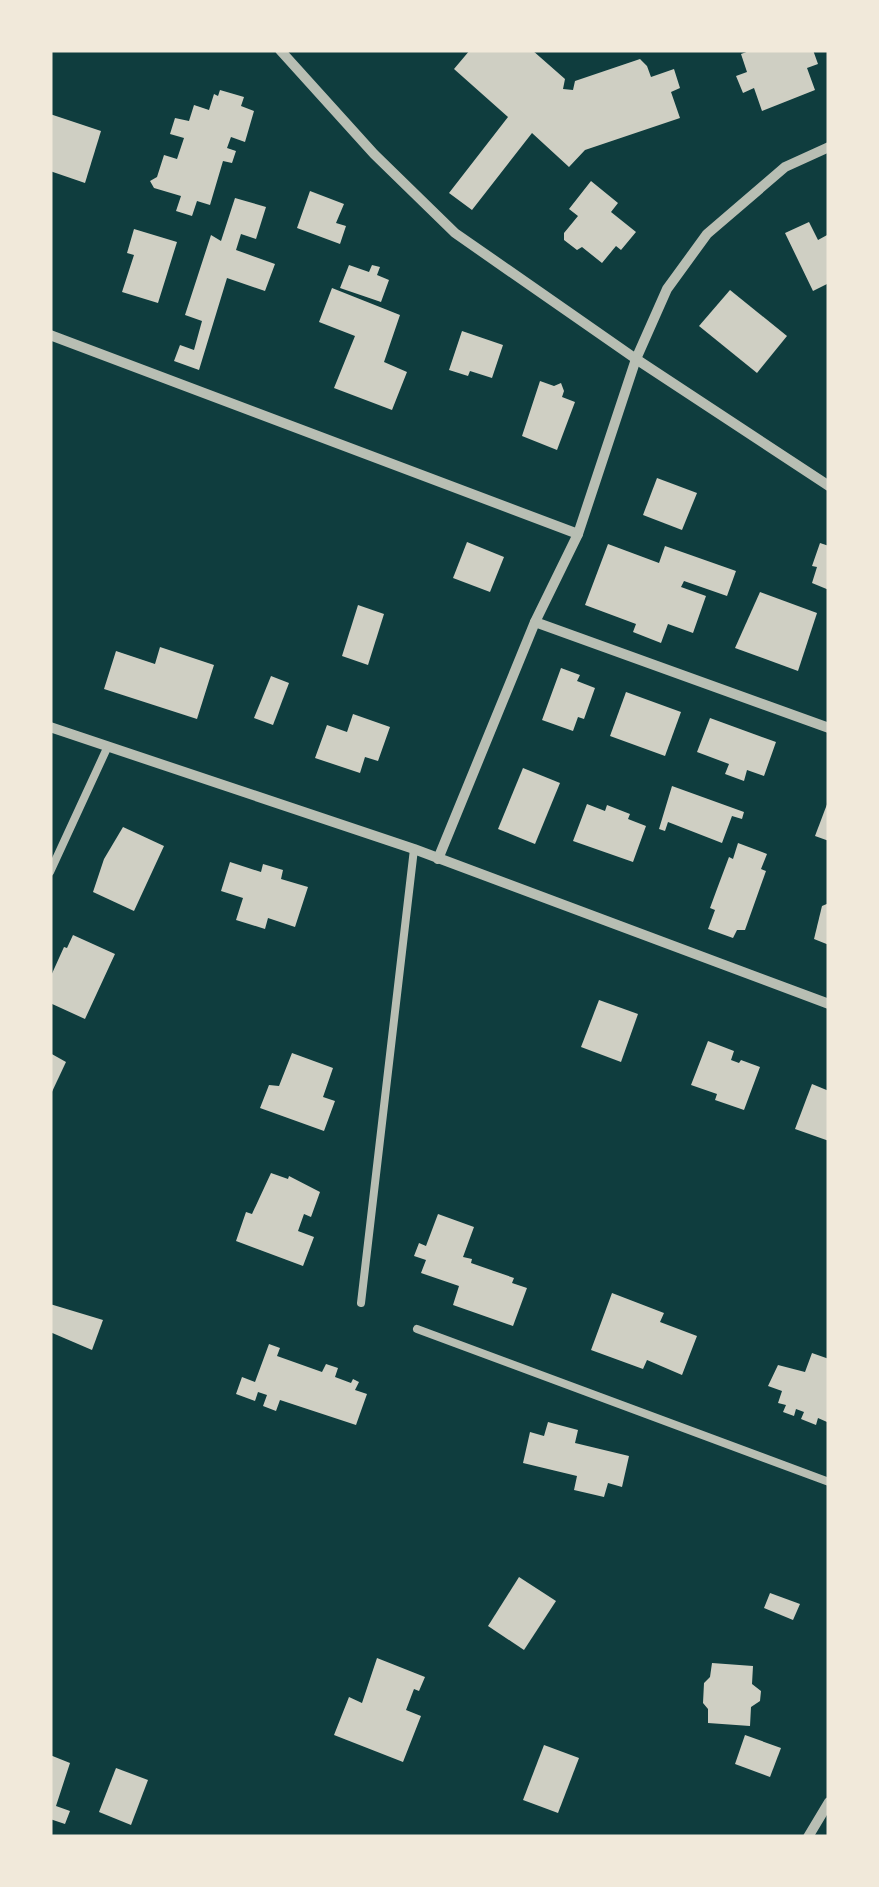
<svg xmlns="http://www.w3.org/2000/svg" width="879" height="1887" viewBox="0 0 879 1887" font-family="Georgia,serif">
  <rect width="100%" height="100%" fill="#0f3d3e"/>
  <g fill="#cfcfc3">
    <path d="M470 50H532L565 79 563 89 573 90 575 81 640 59 647 66 651 77 674 69 680 88 671 92 680 118 585 150 569 167 532 133 472 210 449 193 508 117 454 69Z"/>
    <path d="M752 50H813L818 64 807 68 815 90 762 111 754 88 743 93 736 76 747 72 741 54Z"/>
    <path d="M220 90 244 97 241 106 254 111 245 142 231 137 227 148 236 151 232 163 223 161 210 205 197 201 192 216 176 211 181 196 154 188 150 181 157 177 164 155 177 159 184 138 170 134 175 118 189 121 194 105 209 110 214 94 218 96Z"/>
    <path d="M50 114 101 131 85 183 50 171Z"/>
    <path d="M591 181 618 203 611 212 636 232 621 250 616 246 602 263 582 247 577 250 564 240V233L578 216 569 209Z"/>
    <path d="M310 191 344 204 336 223 346 226 340 244 297 228Z"/>
    <path d="M235 198 266 207 256 239 241 234 236 250 275 264 265 291 227 278 199 370 174 361 180 345 194 350 202 321 185 315 211 235 221 241Z"/>
    <path d="M809 222 818 240 829 234V283L813 291 785 233Z"/>
    <path d="M134 229 177 242 158 303 122 292 134 255 127 253Z"/>
    <path d="M349 265 369 272 372 265 380 267 377 275 389 280 381 302 340 288Z"/>
    <path d="M332 288 400 315 384 362 407 372 392 410 334 388 355 336 319 322Z"/>
    <path d="M730 290 787 336 757 373 699 326Z"/>
    <path d="M462 331 503 345 492 378 470 371 468 376 449 370Z"/>
    <path d="M540 381 554 386 561 383 564 391 562 397 575 402 557 450 522 436Z"/>
    <path d="M657 478 697 493 682 530 643 515Z"/>
    <path d="M467 542 504 557 490 592 453 578Z"/>
    <path d="M820 543 829 546V590L812 583 817 567 812 566Z"/>
    <path d="M608 544 659 563 665 546 736 571 727 596 684 581 681 587 706 596 693 633 668 624 661 643 633 632 636 624 585 605Z"/>
    <path d="M760 592 817 613 798 671 735 648Z"/>
    <path d="M358 605 384 614 368 665 342 656Z"/>
    <path d="M160 647 214 665 197 719 104 689 116 651 155 664Z"/>
    <path d="M561 668 580 675 577 681 595 688 584 719 578 717 573 731 542 720Z"/>
    <path d="M271 676 289 683 273 725 254 718Z"/>
    <path d="M626 692 681 712 665 756 610 736Z"/>
    <path d="M353 714 390 727 378 761 365 757 360 773 315 758 327 725 347 732Z"/>
    <path d="M710 718 776 742 764 776 747 770 744 781 725 774 729 764 697 752Z"/>
    <path d="M523 768 560 783 535 844 498 829Z"/>
    <path d="M672 786 744 812 742 819 732 816 722 843 668 822 665 831 659 829Z"/>
    <path d="M829 799V841L815 836Z"/>
    <path d="M587 804 605 811 607 805 630 814 628 819 646 826 633 862 573 841Z"/>
    <path d="M123 827 164 846 134 911 93 892 104 859Z"/>
    <path d="M738 843 767 854 761 869 766 871 745 930H737L733 938 708 929 715 910 710 908 717 889 729 857 733 859Z"/>
    <path d="M230 862 261 872 263 864 283 870 281 879 308 887 295 927 268 918 265 929 236 920 243 898 221 891Z"/>
    <path d="M829 903V945L814 939 822 906Z"/>
    <path d="M73 935 115 954 85 1019 50 1003V978L64 947 67 948Z"/>
    <path d="M599 1000 638 1014 621 1062 581 1047Z"/>
    <path d="M708 1041 734 1051 731 1060 739 1063 741 1060 760 1067 744 1110 715 1100 717 1094 691 1085Z"/>
    <path d="M50 1053 66 1062 50 1096Z"/>
    <path d="M292 1053 333 1068 323 1097 335 1101 324 1131 260 1108 269 1085 279 1086Z"/>
    <path d="M812 1084 829 1091V1141L795 1129Z"/>
    <path d="M271 1173 288 1179 289 1176 320 1192 311 1217 304 1214 298 1231 314 1237 303 1266 236 1241 246 1212 252 1214Z"/>
    <path d="M438 1214 474 1227 463 1257 472 1259 471 1263 514 1278 512 1283 527 1288 513 1326 453 1305 459 1286 421 1273 426 1260 414 1256 419 1243 426 1246Z"/>
    <path d="M612 1293 664 1313 660 1322 697 1336 682 1375 647 1360 643 1369 591 1350Z"/>
    <path d="M50 1304 103 1320 92 1350 50 1332Z"/>
    <path d="M269 1344 280 1348 277 1356 322 1372 326 1364 338 1368 335 1377 351 1383 353 1379 359 1382 355 1390 367 1394 356 1425 280 1400 276 1411 263 1406 267 1395 258 1392 255 1401 236 1394 242 1377 255 1382Z"/>
    <path d="M812 1353 829 1359V1417L827 1422 818 1418 816 1425 801 1419 804 1412 796 1409 794 1416 783 1412 786 1405 778 1403 782 1391 768 1386 778 1365 805 1372Z"/>
    <path d="M548 1422 578 1430 575 1443 629 1456 622 1487 608 1483 604 1497 574 1490 577 1476 523 1463 530 1432 544 1436Z"/>
    <path d="M519 1577 556 1601 524 1650 488 1626Z"/>
    <path d="M770 1593 800 1604 793 1620 764 1608Z"/>
    <path d="M377 1658 425 1677 419 1691 414 1689 406 1710 421 1716 403 1762 334 1735 349 1697 362 1703Z"/>
    <path d="M712 1663 753 1666 752 1684 761 1691 760 1701 751 1707 750 1726 708 1723V1709L703 1703 704 1683 710 1677Z"/>
    <path d="M745 1735 781 1748 770 1777 735 1764Z"/>
    <path d="M544 1745 579 1758 558 1813 523 1800Z"/>
    <path d="M50 1755 70 1763 56 1806 70 1811 65 1824 50 1819Z"/>
    <path d="M116 1768 148 1780 131 1825 99 1812Z"/>
  </g>
  <g fill="none" stroke-linecap="round" stroke-linejoin="round">
    <g stroke="#b8beb3" stroke-width="8">
      <path d="M50 872 108 746"/>
      <path d="M361 1303 414 849"/>
      <path d="M417 1329 829 1482"/>
    </g>
    <g stroke="#b8beb3" stroke-width="10">
      <path d="M280 50 374 154 455 233 636 359 829 486"/>
      <path d="M50 335 578 534"/>
      <path d="M535 622 829 728"/>
      <path d="M50 727 414 849 829 1004"/>
      <path d="M438 859 535 622 578 534 636 359 667 289 707 234 785 167 829 147"/>
      <path d="M808 1837 829 1802"/>
    </g>
  </g>
  <rect width="879" height="1887" fill="none" stroke="#f1e9da" stroke-width="105"/>
</svg>
